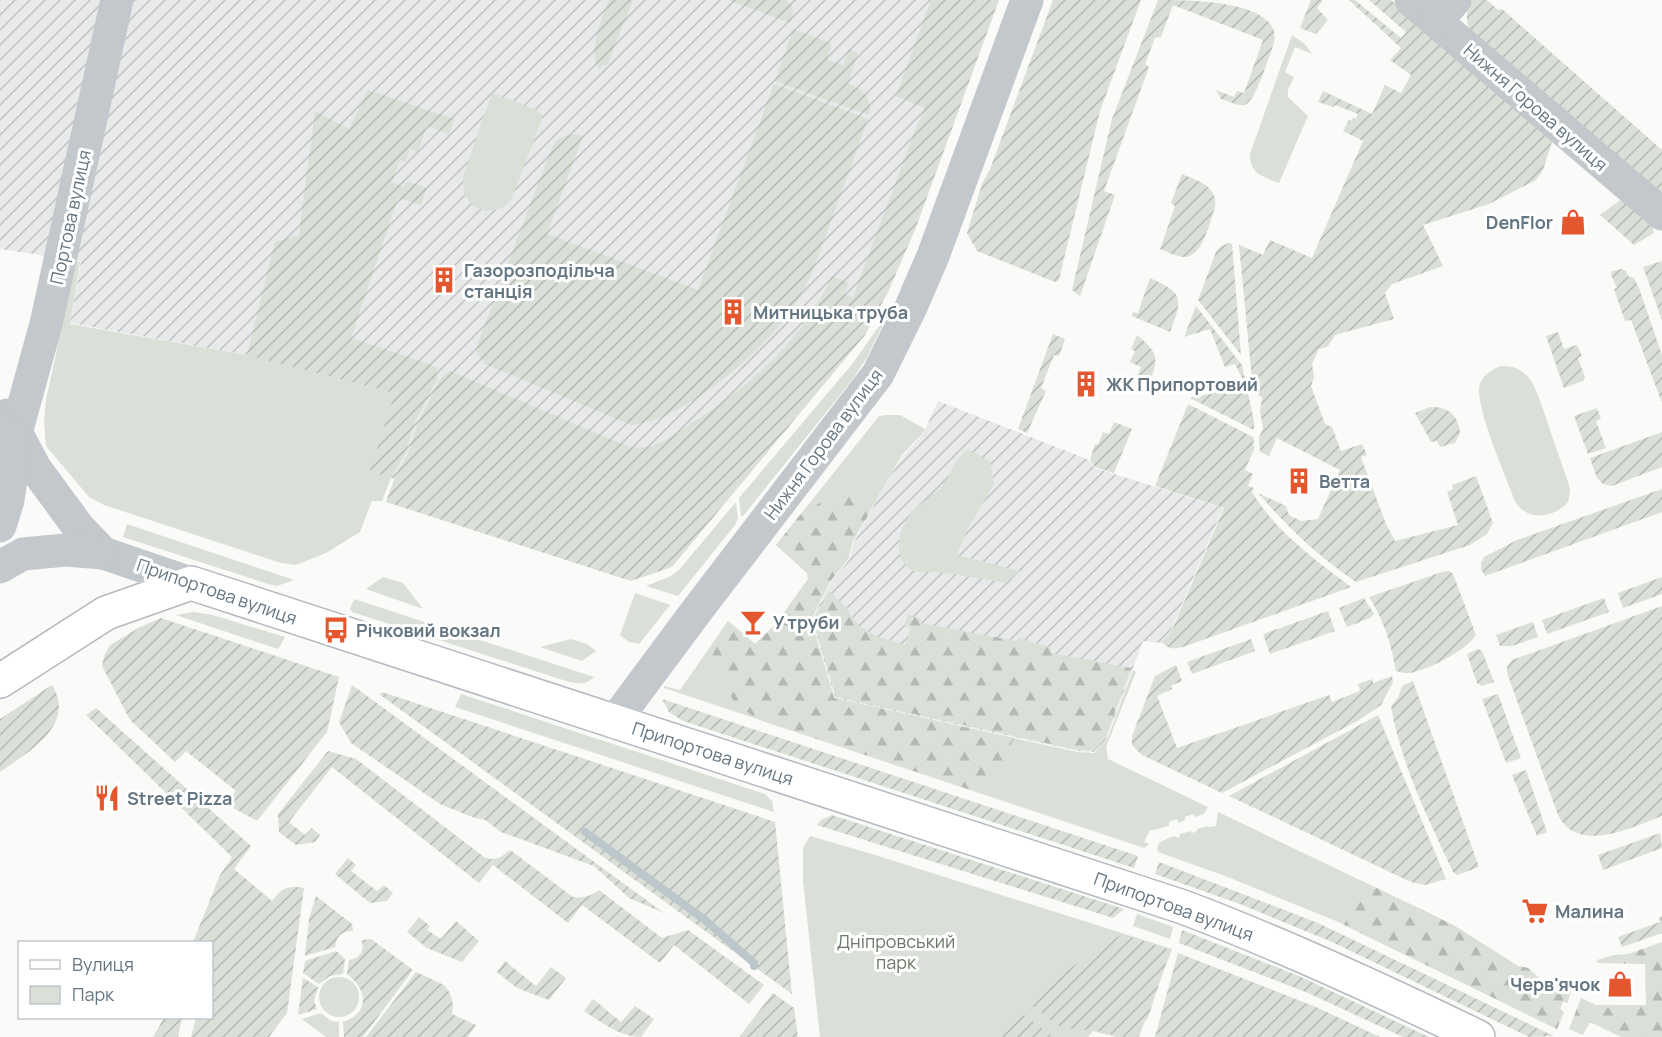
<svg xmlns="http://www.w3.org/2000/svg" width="1662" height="1037" viewBox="0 0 1662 1037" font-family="Manrope,sans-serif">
  <defs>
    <pattern id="industrial-furrows" width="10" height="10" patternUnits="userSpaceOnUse" patternTransform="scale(1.5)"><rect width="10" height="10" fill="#e8e9e9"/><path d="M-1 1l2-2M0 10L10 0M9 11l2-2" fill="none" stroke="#c0c1c2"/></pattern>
    <pattern id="forest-firs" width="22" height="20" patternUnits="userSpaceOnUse" patternTransform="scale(1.5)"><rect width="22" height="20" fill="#dadfd7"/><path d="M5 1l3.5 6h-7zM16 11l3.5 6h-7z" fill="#b4b9b4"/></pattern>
    <pattern id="garden-furrows" width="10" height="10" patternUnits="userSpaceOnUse" patternTransform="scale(1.5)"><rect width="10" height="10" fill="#dadfd7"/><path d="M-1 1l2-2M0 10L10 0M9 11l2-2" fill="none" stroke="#b4b9b4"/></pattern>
  </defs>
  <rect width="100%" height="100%" fill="#fafaf8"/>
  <g fill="url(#industrial-furrows)">
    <path d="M0 0H988L863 334 668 566 370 471 247 355 70 323 81 261 0 249Z"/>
    <path d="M938 401 1087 459 1095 468 1223 508 1171 630 1162 643 1143 641 1106 740 1094 752 1078 751 835 698 812 620 830 583 849 560 854 542 889 478 903 456 923 434Z"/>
  </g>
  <g fill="#dadfd7">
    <path d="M1292 35 1305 44 1312 54 1295 47 1285 72 1294 77 1288 90V97L1308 116 1279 183C1262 176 1250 174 1250 154Z"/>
    <path d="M492 93 535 109 543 116 512 198 503 208 486 211 473 206 464 194 463 177Z"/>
    <path d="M76 261 80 262 70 324 247 355 395 393 370 471 391 478 382 501H372L360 532 326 553 296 565 281 563 104 505 89 497 46 446 44 423 46 400Z"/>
    <path d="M891 309 866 359 852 380 743 516H741L739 498 853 363Z"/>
    <path d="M1501 366C1521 365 1531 377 1538 395L1569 485 1570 491 1568 502C1553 519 1526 521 1515 501 1507 479 1473 403 1480 384 1484 374 1492 369 1501 366Z"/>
    <path d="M888 415H900L925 429 922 434 902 455 853 541 848 559 829 583 811 620 834 698 1077 752 1094 753 1107 740 1133 670 1136 672 1106 747 1108 759 1208 807 1204 814 1195 817 1193 814 1185 817V820L1179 823 1177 819 1169 822V826L1154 830H1150L1144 842 1149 844 1144 848 664 688V686L680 690 728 621 755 644 776 624 808 579 807 573 776 545 879 416Z"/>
    <path d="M968 449 990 461 994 484 968 528 957 555 1020 571 1006 583C984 579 961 575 938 572 930 571 919 574 911 570 891 558 899 529 911 513 920 503 933 496 942 486 953 473 954 459 968 449Z"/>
    <path d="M736 502 738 519 735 525 678 596 646 586 671 576 679 570Z"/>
    <path d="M127 524 294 580 277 586 268 584 123 537Z"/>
    <path d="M383 577 403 583 423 609 366 589Z"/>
    <path d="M635 593 670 605 639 644 629 642 620 635Z"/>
    <path d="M354 599 594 677C584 687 574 683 563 680L352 612 350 609Z"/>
    <path d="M194 612 213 615 285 637 278 649 176 615Z"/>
    <path d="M571 639 587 644 596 651 582 661 540 647Z"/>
    <path d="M461 694 765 794 772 801 774 812 455 707Z"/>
    <path d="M1218 812 1429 913 1453 925 1518 966 1528 968 1540 979 1571 991 1567 1003 1563 1001 1560 1009 1564 1012 1557 1029 1336 921 1225 876 1158 852 1157 848 1160 842 1174 836 1179 838 1180 834 1191 831 1192 833 1197 831V829L1208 826 1209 827 1216 826Z"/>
    <path d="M810 836 872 854 1172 949 1139 1037H1116L1093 1031 1088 1037H820L803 881V848Z"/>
    <path d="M1137 914 1173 927 1170 939 1133 926Z"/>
    <circle cx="339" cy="997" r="20"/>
    <path d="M321 1013 331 1021 339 1022V1037H326L302 1019Z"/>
  </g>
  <g fill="url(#forest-firs)">
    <path d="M849 490 860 494 870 512 853 541 848 559 829 583 811 620 834 698 1014 738 986 795 757 719 736 704 709 663 728 621 755 644 776 624 808 579 807 573 776 545 800 515 831 496Z"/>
    <path d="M829 591 844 605 859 626 876 636 905 645 911 628 904 625 908 615 921 619 920 623 1016 641 1018 638 1050 647 1051 653 1131 668 1105 739 1094 751 1078 750 836 697 813 620Z"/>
    <path d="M1366 883 1453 925 1518 966 1528 968 1540 979 1571 991 1567 1003 1563 1001 1560 1009 1564 1012 1557 1029 1344 925Z"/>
    <path d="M1662 942V1037H1621L1590 1022 1583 1035 1569 1029 1581 998 1596 1005H1646L1645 964 1597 963V960L1614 955 1628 954Z"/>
  </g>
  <g fill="url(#garden-furrows)">
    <path d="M609 0H633L607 66 602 65 600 70C586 54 603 17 609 0Z"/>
    <path d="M729 0H786L792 5 793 15 790 23Z"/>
    <path d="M931 0H999L915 230 888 292 865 335 672 567 631 581 386 502 395 477 408 454 417 425 440 379 450 371 627 446C652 453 669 438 690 424 748 387 803 341 832 276L849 283 844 294 853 297 917 125 925 108 896 96Z"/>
    <path d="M1053 0H1141L1100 111 1061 271 1059 280 1055 282 977 251 967 233 982 184 990 169Z"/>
    <path d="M1158 0C1189 0 1284 0 1274 43 1269 55 1256 103 1244 105 1237 106 1228 101 1221 99L1216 90 1234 97 1237 91 1244 93 1263 40 1173 5 1161 37 1155 38 1145 64 1149 67 1104 191 1115 195 1080 296 1072 290 1112 119Z"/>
    <path d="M1311 0H1323L1317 8 1328 20 1316 34 1300 28Z"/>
    <path d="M1349 0H1355L1401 38 1406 32 1369 0H1391L1553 139 1543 170 1536 180 1489 204 1423 225 1443 266 1392 284 1385 293 1394 319 1335 335 1328 346 1319 349 1312 364 1314 377 1311 386 1325 424 1332 427 1341 451 1362 444 1367 455 1361 457 1386 524 1395 541 1458 525 1447 492 1453 489 1452 485 1476 476 1493 523 1487 534 1470 545 1356 582C1319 557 1287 527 1258 493L1286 506 1289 515 1301 521 1318 519 1340 470 1277 438 1269 456 1260 452 1259 438 1263 428 1260 411 1262 398 1254 390 1252 379 1239 245 1263 255 1270 240 1312 258 1363 141 1343 131 1349 120 1351 121 1353 118 1356 119 1358 114 1335 105 1334 107 1318 102 1323 91 1372 114 1385 85 1401 93 1411 75 1390 60 1401 48Z"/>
    <path d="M1472 0H1487L1498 10 1502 9 1662 150V201L1473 36C1465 22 1465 14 1472 0Z"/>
    <path d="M793 29 832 44 827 60 843 65 849 49 858 53 848 83C863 89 873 98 869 115L775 81Z"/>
    <path d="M774 84 868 119 811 276C804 290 796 303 787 316 757 356 682 421 631 425L485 364 476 351 478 343 552 147C559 135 571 133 583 136L547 234 698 290Z"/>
    <path d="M368 90 454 119 449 134 427 126 418 152 410 149 405 162 400 160 392 182 404 187 406 181 427 188 421 205 398 198 351 338 429 364 437 368V379L415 422 405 454 391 478 370 471 395 393 247 355 275 242 299 235 315 111 349 129Z"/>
    <path d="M1182 174C1198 181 1218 186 1215 207 1210 222 1202 259 1183 257 1176 256 1167 252 1160 249L1175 206 1171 203Z"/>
    <path d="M1623 198 1651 223 1654 233 1634 245 1600 215Z"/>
    <path d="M1228 243 1232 244 1241 355 1198 300 1216 252 1220 247Z"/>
    <path d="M1662 261V320L1643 267Z"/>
    <path d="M1622 269 1626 271 1628 276 1634 278 1639 288 1662 355V403L1631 320 1625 321 1614 289 1617 288 1611 275 1612 271Z"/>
    <path d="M1150 278C1184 293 1183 299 1170 332L1132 316 1133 312 1138 313Z"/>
    <path d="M1196 306 1242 365 1254 421V430L1190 398 1222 391 1243 380 1235 364 1225 367 1210 329 1184 337Z"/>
    <path d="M1558 332 1564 349 1577 345 1582 356 1578 358 1585 377 1583 381 1564 388 1546 336Z"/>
    <path d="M1053 334 1065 339 1059 356 1054 355 1041 388 1046 391 1027 433 1018 429Z"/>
    <path d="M1137 335C1159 353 1159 359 1149 384L1136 379 1141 367 1130 362 1135 351 1131 349Z"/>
    <path d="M1188 404 1253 437 1254 440 1253 446 1255 447 1245 470 1253 474 1248 486 1254 488 1252 492C1276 532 1314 559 1351 587L1183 647C1174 649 1169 650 1162 642L1172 630 1224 508 1155 486Z"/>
    <path d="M1430 407C1448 406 1459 416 1460 433L1455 443 1440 447 1437 441 1431 442 1415 413Z"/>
    <path d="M1597 408 1601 419 1596 421 1606 448 1588 454 1574 416Z"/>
    <path d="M1114 422 1132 429 1114 473 1095 467 1090 460 1095 444 1098 445 1103 432 1109 434Z"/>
    <path d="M1662 432V467L1612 486 1603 484 1597 478 1590 458Z"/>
    <path d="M1662 489V512L1485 576 1481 569V563L1484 557 1517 540Z"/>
    <path d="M1449 571 1453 574 1476 635C1467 650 1428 670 1410 673 1406 674 1401 672 1396 671 1391 644 1384 620 1369 597L1442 572Z"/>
    <path d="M1662 577V594L1623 608 1618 593Z"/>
    <path d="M1364 598 1374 614 1370 618 1347 627 1339 608Z"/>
    <path d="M1604 598 1609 612 1547 634 1542 620Z"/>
    <path d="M1662 606V816C1633 827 1578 855 1558 815L1507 673V667L1512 660Z"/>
    <path d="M1328 611 1335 631 1270 654 1263 634Z"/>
    <path d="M161 618 339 677 327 732 257 821 226 804 236 791 186 751 175 762 130 720 102 666 104 656 110 645 140 627Z"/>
    <path d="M1533 622 1538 637 1512 646H1500L1496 635Z"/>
    <path d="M1251 639 1255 651 1192 674 1187 662Z"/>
    <path d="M1478 649 1482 651 1494 682 1482 686 1477 683 1467 654Z"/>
    <path d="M1176 665 1182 681 1171 686 1172 689 1157 696 1177 748 1329 695 1332 702 1360 691 1358 684 1372 679 1373 683 1392 676 1393 682 1381 705 1359 720 1222 793 1142 755 1132 745V736L1155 676Z"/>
    <path d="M1413 681 1479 867 1457 875 1453 872C1428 818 1401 765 1391 706L1398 698 1402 686Z"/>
    <path d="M52 685C77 725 28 752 0 772V719Z"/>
    <path d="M352 685 664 913 629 898 594 866 501 832 485 820 475 818 440 804 351 743 339 722Z"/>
    <path d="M382 692 775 822 792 994 379 694Z"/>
    <path d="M1498 694 1521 758 1506 763 1482 699Z"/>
    <path d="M662 699 1138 856 1134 868 683 721 669 712Z"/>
    <path d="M96 708 251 846 234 869 272 901C281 888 289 885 304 888L287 1013 269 1037H191L196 1018H212V942H193L220 875 232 857 86 715Z"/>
    <path d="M1378 715 1446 879 1425 885 1411 882 1229 796Z"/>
    <path d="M328 751 356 759 484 857C496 862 501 857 510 850L573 897C584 899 590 896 599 890L662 938 688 930 764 985 749 1004 674 945 660 963 582 905 568 923 493 865 479 883 332 767 289 822 305 835 312 828 320 835 315 842 296 845 279 832 278 814Z"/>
    <path d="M1526 770 1547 832 1537 836 1512 775Z"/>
    <path d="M832 815 1124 909 1113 918 817 825 821 820Z"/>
    <path d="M1660 833 1662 848 1603 870 1598 855Z"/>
    <path d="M348 858 356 865 351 871 377 891 384 885 393 893 387 901 370 903 335 874Z"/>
    <path d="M1159 862 1318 923 1554 1036 1529 1037 1332 942 1240 904 1155 874Z"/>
    <path d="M316 896 352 924 353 931C341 931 337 936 335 947L305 956 309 919Z"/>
    <path d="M1662 916V933L1622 947 1618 937 1660 922 1659 917Z"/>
    <path d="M419 917 430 926 427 930 441 939 456 921 479 941 462 962 427 948 407 932Z"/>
    <path d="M1182 930 1299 976 1429 1037H1403L1308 993 1179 943Z"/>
    <path d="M1122 934 1170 950 1148 1018 1144 1022 1138 1037H1124L1094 1030 1063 1029 1027 1002 1037 990Z"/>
    <path d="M371 939 413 970 363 1037H344L343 1022C371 1012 367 989 347 974L349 960C361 958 364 952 362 940Z"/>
    <path d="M336 951 345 959 343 974 330 976 319 984 303 973 305 961Z"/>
    <path d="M1178 953 1316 1007 1380 1037H1155Z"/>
    <path d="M505 961 536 986 551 967 566 978 549 1000 517 988 497 972Z"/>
    <path d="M416 972 444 985C452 994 454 1002 452 1014L476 1025 468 1037H366Z"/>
    <path d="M303 978 318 987 314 1001 317 1009 298 1015Z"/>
    <path d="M773 993 794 1008 798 1037H739Z"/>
    <path d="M593 999 621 1022 635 1006 654 1019 641 1037C620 1037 601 1022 584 1011Z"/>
    <path d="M1020 1012 1054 1037H1001Z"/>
    <path d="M164 1018H182L178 1037H153Z"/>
  </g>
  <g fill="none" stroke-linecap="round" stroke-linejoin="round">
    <path stroke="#bbc7cb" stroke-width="8" d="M585 832 705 920 754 963V966"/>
    <g stroke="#b3babf" stroke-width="36">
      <path id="secondary" d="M0 681 106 613 191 583 1183 907C1284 945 1381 990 1478 1037"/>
    </g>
    <g stroke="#c3c8cc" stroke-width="33">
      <path d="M1411 0 1662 214"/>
      <path d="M1437 21 1455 0"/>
      <path d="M7 415 35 468 79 528 103 553 191 583"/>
      <path d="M16 433 46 324 117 0"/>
      <path d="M0 526 8 500 14 460 8 431"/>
      <path d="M0 567 23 554 66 550 103 553"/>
    </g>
    <path stroke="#c3c8cc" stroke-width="33" d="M614 722 698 609 878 374 911 307 933 256 1027 0"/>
    <use href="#secondary" stroke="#fff" stroke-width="33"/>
  </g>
  <defs>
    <g id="shop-bare" transform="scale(2.07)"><path d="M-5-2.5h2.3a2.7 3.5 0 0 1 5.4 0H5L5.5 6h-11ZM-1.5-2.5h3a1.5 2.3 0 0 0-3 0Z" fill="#e4572e" stroke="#fff" stroke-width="2.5" paint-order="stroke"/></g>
    <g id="building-bare" transform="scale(2.07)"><path d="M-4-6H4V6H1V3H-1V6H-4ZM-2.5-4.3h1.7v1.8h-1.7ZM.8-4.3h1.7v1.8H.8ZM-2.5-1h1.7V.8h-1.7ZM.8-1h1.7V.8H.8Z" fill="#e4572e" stroke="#fff" stroke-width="2.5" paint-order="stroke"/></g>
    <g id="bar-bare" transform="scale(2.07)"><path d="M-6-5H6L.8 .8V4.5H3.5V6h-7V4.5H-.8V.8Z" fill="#e4572e" stroke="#fff" stroke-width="2.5" paint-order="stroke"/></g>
    <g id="bus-bare" transform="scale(2.07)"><path d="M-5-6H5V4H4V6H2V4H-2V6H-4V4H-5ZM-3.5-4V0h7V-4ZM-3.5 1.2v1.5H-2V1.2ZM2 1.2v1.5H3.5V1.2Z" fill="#e4572e" stroke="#fff" stroke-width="2.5" paint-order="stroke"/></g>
    <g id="restaurant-bare" transform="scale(2.07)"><path d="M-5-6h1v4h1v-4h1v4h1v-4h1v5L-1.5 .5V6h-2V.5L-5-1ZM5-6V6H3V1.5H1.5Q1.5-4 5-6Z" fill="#e4572e" stroke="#fff" stroke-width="2.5" paint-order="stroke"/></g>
    <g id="supermarket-bare" transform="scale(2.07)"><path d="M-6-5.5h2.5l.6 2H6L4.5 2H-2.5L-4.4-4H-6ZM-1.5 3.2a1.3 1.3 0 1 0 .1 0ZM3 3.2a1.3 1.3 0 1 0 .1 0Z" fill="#e4572e" stroke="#fff" stroke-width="2.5" paint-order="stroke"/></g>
  </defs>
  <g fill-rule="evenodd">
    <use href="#shop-bare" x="1573" y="222"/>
    <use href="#building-bare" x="444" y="280"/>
    <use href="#building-bare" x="733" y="312"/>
    <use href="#building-bare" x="1086" y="384"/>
    <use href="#building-bare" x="1299" y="481"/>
    <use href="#bar-bare" x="753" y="622"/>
    <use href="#bus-bare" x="336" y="630"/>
    <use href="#restaurant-bare" x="107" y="798"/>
    <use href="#supermarket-bare" x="1535" y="911"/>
    <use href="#shop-bare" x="1620" y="984"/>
  </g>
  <g text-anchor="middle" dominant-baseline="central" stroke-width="6" stroke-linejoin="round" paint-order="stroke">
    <g font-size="18" fill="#657683" stroke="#fff">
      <text transform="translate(1536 107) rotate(41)">Нижня Горова вулиця</text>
      <text transform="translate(70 217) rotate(-78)">Портова вулиця</text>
      <text transform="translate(823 444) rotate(-53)">Нижня Горова вулиця</text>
      <text transform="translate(217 591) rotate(19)">Припортова вулиця</text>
      <text transform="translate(713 753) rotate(18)">Припортова вулиця</text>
      <text transform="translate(1174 906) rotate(20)">Припортова вулиця</text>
    </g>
    <g font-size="18" font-weight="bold" fill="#657683" stroke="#fff" text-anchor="start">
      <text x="1553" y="222" text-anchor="end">DenFlor</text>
      <text x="464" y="270">Газорозподільча<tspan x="464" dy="21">станція</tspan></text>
      <text x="753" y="312">Митницька труба</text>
      <text x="1106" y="384">ЖК Припортовий</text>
      <text x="1319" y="481">Ветта</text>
      <text x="773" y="622">У труби</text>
      <text x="356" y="630">Річковий вокзал</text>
      <text x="127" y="798">Street Pizza</text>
      <text x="1555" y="911">Малина</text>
      <text x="1600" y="984" text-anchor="end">Черв'ячок</text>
    </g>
    <g font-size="18" fill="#687a64" stroke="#fff">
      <text x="896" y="941">Дніпровський<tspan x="896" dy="21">парк</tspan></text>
    </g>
  </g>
  <rect x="18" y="941" width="195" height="78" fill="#ffffff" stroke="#c1c8cd" stroke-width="1.5"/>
  <rect x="30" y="960" width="30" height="9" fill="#ffffff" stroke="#c1c8cd" stroke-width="1.5"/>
  <text x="72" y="971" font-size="18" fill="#657683">Вулиця</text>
  <rect x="30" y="986" width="30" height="18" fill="#dadfd7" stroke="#c1c8cd" stroke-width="1.5"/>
  <text x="72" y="1001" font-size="18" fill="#657683">Парк</text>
</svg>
